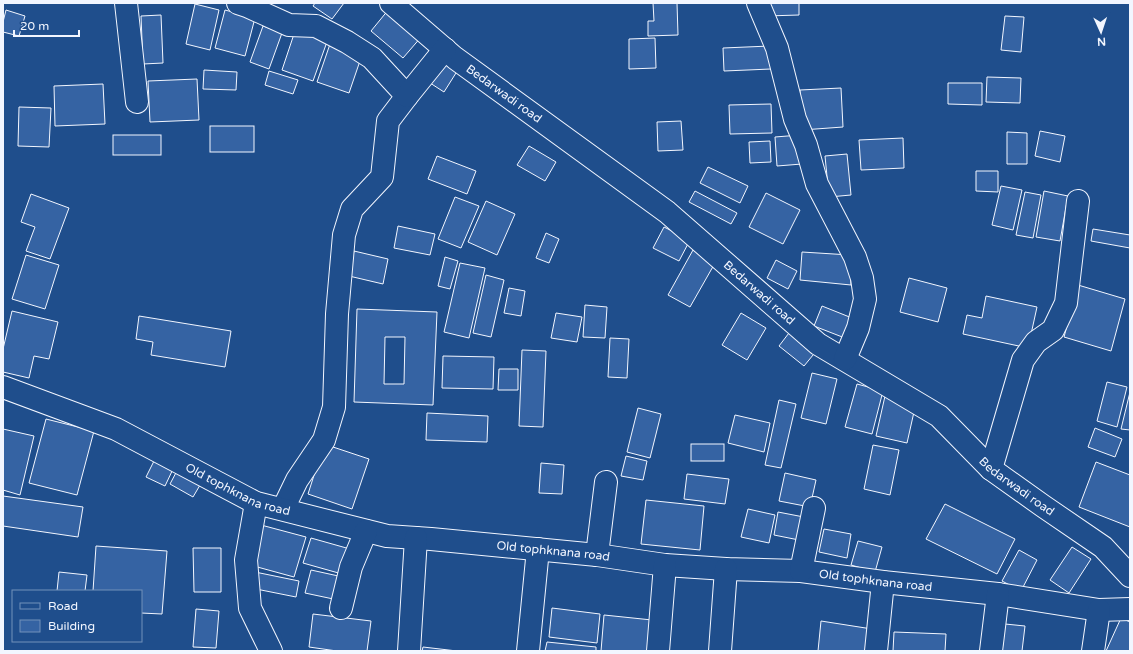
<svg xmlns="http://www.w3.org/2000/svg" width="1133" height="654" viewBox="0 0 1133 654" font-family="'Varela Round',sans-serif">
  <rect width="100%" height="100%" fill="#1f4e8c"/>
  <g fill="#3563a3" stroke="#f2f6ff" fill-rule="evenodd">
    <path d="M315 3H344L332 19 313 6Z"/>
    <path d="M653 3H677L678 35 648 36V21H654Z"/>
    <path d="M766 3H799V15L766 16Z"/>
    <path d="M195 4 219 10 210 50 186 44Z"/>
    <path d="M389 9 422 36 403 58 371 31Z"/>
    <path d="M6 10 25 16 19 36 3 32V22Z"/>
    <path d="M225 10 255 18 245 56 215 48Z"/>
    <path d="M161 15 163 63 143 64 141 16Z"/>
    <path d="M1005 16 1024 17 1021 52 1001 50Z"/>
    <path d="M263 26 282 33 269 69 250 62Z"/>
    <path d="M296 28 328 39 313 81 282 70Z"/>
    <path d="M655 38 656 68 629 69V39Z"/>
    <path d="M330 44 362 55 349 93 317 82Z"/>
    <path d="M770 46 771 69 724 71 723 48Z"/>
    <path d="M445 54 461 65 444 92 427 81Z"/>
    <path d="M204 70 237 72 236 90 203 89Z"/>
    <path d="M269 71 298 80 293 94 265 85Z"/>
    <path d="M987 77 1021 78 1020 103 986 102Z"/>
    <path d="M197 79 199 120 150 122 148 81Z"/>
    <path d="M948 83H982V105L948 104Z"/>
    <path d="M103 84 105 124 55 126 54 86Z"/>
    <path d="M841 88 843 127 802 130 800 90Z"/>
    <path d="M771 104 772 133 730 134 729 105Z"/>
    <path d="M19 107 51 108 49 147 18 146Z"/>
    <path d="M681 121 683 150 658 151 657 122Z"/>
    <rect x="210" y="126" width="44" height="26"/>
    <path d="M1040 131 1065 136 1060 162 1035 156Z"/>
    <path d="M1007 132 1027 133V164H1007Z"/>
    <rect x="113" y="135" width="48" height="20"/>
    <path d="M800 135 802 164 777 166 775 137Z"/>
    <path d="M903 138 904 168 861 170 859 140Z"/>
    <path d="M770 141 771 162 750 163 749 142Z"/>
    <path d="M529 146 556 162 545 181 517 165Z"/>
    <path d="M847 154 851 195 829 197 825 156Z"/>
    <path d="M437 156 476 171 467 194 428 179Z"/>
    <path d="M708 167 748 186 740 203 700 183Z"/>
    <path d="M976 171H998V192L976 191Z"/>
    <path d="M1001 186 1022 190 1013 230 992 225Z"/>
    <path d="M695 191 737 213 731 224 689 202Z"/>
    <path d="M1044 191 1068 196 1060 241 1036 237Z"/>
    <path d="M1025 192 1041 195 1033 238 1016 235Z"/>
    <path d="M766 193 800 210 783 244 749 227Z"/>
    <path d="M31 194 69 208 50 259 26 251 35 227 21 222Z"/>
    <path d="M455 197 479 206 461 248 438 239Z"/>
    <path d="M486 201 515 214 497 255 468 242Z"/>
    <path d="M398 226 435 234 430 255 394 248Z"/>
    <path d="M664 227 690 240 679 261 653 248Z"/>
    <path d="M1093 229 1130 235V248L1091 241Z"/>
    <path d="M546 233 559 239 549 263 536 258Z"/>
    <path d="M693 250 715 263 690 307 668 295Z"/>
    <path d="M354 251 388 259 383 284 349 276Z"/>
    <path d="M802 252 850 255 851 285 800 280Z"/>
    <path d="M26 255 59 265 45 309 12 299Z"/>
    <path d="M445 257 458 261 450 289 438 286Z"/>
    <path d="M776 260 797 271 788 289 767 278Z"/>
    <path d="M460 263 485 268 469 338 444 332Z"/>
    <path d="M486 275 504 280 491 337 473 333Z"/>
    <path d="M909 278 947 288 938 322 900 312Z"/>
    <path d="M1078 285 1125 299 1111 351 1064 337Z"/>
    <path d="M509 288 525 291 521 316 504 313Z"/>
    <path d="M986 296 1037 307 1028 348 963 334 967 315 982 318Z"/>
    <path d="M585 305 607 307 605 338 583 337Z"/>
    <path d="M822 306 857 320 850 340 814 326Z"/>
    <path d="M357 309 437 312 433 405 354 402ZM385 337H405L404 384H384Z"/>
    <path d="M12 311 58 322 49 359 34 356 29 378 3 372V349Z"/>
    <path d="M556 313 582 317 577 342 551 338Z"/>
    <path d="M741 313 766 328 747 360 722 345Z"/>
    <path d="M139 316 231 331 225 367 151 355 153 342 136 339Z"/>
    <path d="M792 329 818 349 804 366 779 346Z"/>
    <path d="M610 338 629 339 627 378 608 377Z"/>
    <path d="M522 350 546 351 543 427 519 426Z"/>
    <path d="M443 356 494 357 493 389 442 388Z"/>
    <path d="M499 369H518V390H498Z"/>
    <path d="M812 373 837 379 826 424 801 418Z"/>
    <path d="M1107 382 1127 387 1117 427 1097 421Z"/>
    <path d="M857 384 883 391 872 434 845 427Z"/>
    <path d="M1130 392V430L1121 429Z"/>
    <path d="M885 396 916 403 907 443 876 436Z"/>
    <path d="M779 400 796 404 781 468 765 465Z"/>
    <path d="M638 408 661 414 650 458 627 452Z"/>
    <path d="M427 413 488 416 487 442 426 440Z"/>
    <path d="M735 415 770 423 764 452 728 443Z"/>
    <path d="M46 419 94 431 77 495 29 483Z"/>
    <path d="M1095 428 1122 439 1115 457 1088 447Z"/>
    <path d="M3 429 34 436 20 495 3 490Z"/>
    <path d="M324 444 369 459 352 509 308 494Z"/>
    <rect x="691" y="444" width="33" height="17"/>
    <path d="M873 445 899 450 890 495 864 489Z"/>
    <path d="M626 456 647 461 643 480 621 476Z"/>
    <path d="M155 459 174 467 165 486 146 477Z"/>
    <path d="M1096 462 1130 475V527L1079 507Z"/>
    <path d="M541 463 564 465 562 494 539 493Z"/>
    <path d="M179 467 203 480 193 497 170 484Z"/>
    <path d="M785 473 816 480 810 507 779 501Z"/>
    <path d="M687 474 729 479 725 504 684 499Z"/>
    <path d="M3 496 83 507 78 537 3 526Z"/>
    <path d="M646 500 704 506 700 550 641 544Z"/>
    <path d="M945 504 1015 539 997 574 926 539Z"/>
    <path d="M748 509 775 515 769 543 741 537Z"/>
    <path d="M778 512 809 518 804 541 774 535Z"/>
    <path d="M261 525 306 537 294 577 250 565Z"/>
    <path d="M824 529 851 534 847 558 819 552Z"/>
    <path d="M311 538 350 549 342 574 303 563Z"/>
    <path d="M858 541 882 547 875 572 851 565Z"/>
    <path d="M96 546 167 551 162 614 141 613V591H93Z"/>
    <path d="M1072 547 1091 559 1069 593 1050 580Z"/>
    <path d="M193 548H221V592H194Z"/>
    <path d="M1019 550 1037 560 1021 591 1002 581Z"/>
    <path d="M311 570 343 577 338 600 305 593Z"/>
    <path d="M59 572 87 575 85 591H57Z"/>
    <path d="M255 572 299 581 296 597 251 588Z"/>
    <path d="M552 608 600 614 597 643 549 637Z"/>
    <path d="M196 609 219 611 216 648 193 647Z"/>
    <path d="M313 614 371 621 367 651H337L309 647Z"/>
    <path d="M604 615 652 620 648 651H601Z"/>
    <path d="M1121 618 1130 622V651H1106Z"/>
    <path d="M821 621 872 629 869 651H818Z"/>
    <path d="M1005 624 1025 626 1022 651H1002Z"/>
    <path d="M894 632 946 634 945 651H893Z"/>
    <path d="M547 642 596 647V651H545Z"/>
    <path d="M423 647 457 651H422Z"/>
  </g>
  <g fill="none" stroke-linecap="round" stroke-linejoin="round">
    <g stroke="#f2f6ff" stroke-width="24">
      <g id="minor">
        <path d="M126 3 137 102"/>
        <path d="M238 3 247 6 289 25 316 26 347 42 372 58 407 96 388 121 382 177 352 209 344 235 337 314 334 407 324 440 297 480 283 509"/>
        <path id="s1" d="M391 3 455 58 667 212 818 344 939 416 991 469 1043 506 1103 547 1130 576"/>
        <path d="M758 3 777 48 795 119 806 145 817 184 855 257 862 278 865 299 858 328 845 359"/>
        <path d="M407 96 445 49"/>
        <path id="s2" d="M3 387 116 429 256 503 387 536 431 539 597 555 665 565 726 569 801 571 883 582 998 594 1099 610 1130 609"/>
        <path d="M991 469 1023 360 1036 342 1053 330 1066 303 1078 201"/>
        <path d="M256 503 246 560 250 608 271 651"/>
        <path d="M597 555 606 482"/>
        <path d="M801 571 814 508"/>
        <path d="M341 608 351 567 366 531"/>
        <path d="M409 651 416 538"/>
        <path d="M528 651 538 549"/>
        <path d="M658 651 665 565"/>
        <path d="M720 651 726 569"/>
        <path d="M876 651 883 582"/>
        <path d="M991 651 998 594"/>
        <path d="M1093 651 1099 610"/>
      </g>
    </g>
    <use href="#minor" stroke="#1f4e8c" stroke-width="22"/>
  </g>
  <g text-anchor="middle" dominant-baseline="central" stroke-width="3" stroke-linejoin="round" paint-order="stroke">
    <g font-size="12" fill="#f2f6ff" stroke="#1f4e8c">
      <text stroke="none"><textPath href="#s1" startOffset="145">Bedarwadi road</textPath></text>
      <text stroke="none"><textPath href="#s1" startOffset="469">Bedarwadi road</textPath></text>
      <text stroke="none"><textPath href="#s1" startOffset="793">Bedarwadi road</textPath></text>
      <text stroke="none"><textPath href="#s2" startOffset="257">Old tophknana road</textPath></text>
      <text stroke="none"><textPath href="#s2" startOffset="581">Old tophknana road</textPath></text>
      <text stroke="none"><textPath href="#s2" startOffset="905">Old tophknana road</textPath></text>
    </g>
  </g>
  <rect width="1133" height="654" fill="none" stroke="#f2f6ff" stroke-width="8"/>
  <rect x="12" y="590" width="130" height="52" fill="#1f4e8c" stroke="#7391ba"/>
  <rect x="20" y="603" width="20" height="6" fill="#1f4e8c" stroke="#7391ba"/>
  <text x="48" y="610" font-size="12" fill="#f2f6ff">Road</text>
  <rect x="20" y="620" width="20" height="12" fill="#3563a3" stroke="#7391ba"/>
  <text x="48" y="630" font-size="12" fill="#f2f6ff">Building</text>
  <g transform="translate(1101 32) rotate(177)" stroke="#1f4e8c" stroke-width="3" paint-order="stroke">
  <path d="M0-3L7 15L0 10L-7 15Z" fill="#f2f6ff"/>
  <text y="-6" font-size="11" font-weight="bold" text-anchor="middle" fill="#f2f6ff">N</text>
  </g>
  <path d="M14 30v6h65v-6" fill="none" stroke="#f2f6ff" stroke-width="2"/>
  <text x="20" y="30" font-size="12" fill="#f2f6ff" stroke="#1f4e8c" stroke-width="3" paint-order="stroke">20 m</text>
</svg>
